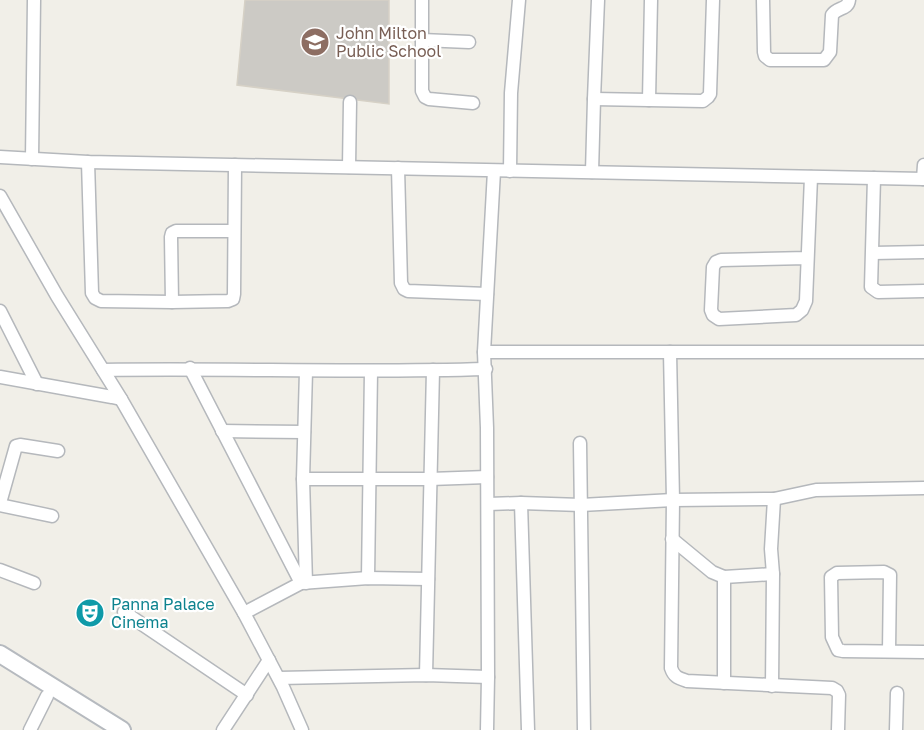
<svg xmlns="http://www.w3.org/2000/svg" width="924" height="730" viewBox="0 0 924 730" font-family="'Golos Text',sans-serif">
  <rect width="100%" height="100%" fill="#f1efe8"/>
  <path fill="#cccac5" stroke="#d6d1c6" stroke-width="1.5" d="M245 0H389V104L237 85Z"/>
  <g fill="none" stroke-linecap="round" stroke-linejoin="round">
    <g stroke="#b5b8bc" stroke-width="15">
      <g id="street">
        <path d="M422 0V91L425 97 429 99 473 103"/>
        <path d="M763 0 764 52 765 56 770 60H824L830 52 832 15C837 7 848 10 849 0"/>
        <path d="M422 40 469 42"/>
        <path d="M594 99 703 101 708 97 710 94 713 0"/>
        <path d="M649 100 651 0"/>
        <path d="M0 157 88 162 924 179"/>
        <path d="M32 159 34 0"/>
        <path d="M88 162 92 293 95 298 101 301 172 302 228 301 233 299 234 294 235 165"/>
        <path d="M349 167 350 102"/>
        <path d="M398 168 401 283 404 289 408 291 487 294"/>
        <path d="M510 171 511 93 519 0"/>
        <path d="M592 172 594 99 598 0"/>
        <path d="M874 178 871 287 878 292 924 291"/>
        <path d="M923 179 924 165"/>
        <path d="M0 196 57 296 121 399 244 613 283 687 302 730"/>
        <path d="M873 253 924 252"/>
        <path d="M807 258 721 260 716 262 713 267 711 310 713 315 719 319 796 315 802 310 806 301 811 177"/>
        <path d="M172 302 171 237 172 233 176 231H234"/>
        <path d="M0 311 37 384"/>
        <path d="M484 352H924"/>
        <path d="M670 352 673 500 671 668C674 677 678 678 687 681L832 688 837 691 839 695 838 730"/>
        <path d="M190 368 301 583"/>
        <path d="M103 370C230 368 358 373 486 369"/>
        <path d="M0 377 112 397 121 399"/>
        <path d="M222 431 304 432"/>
        <path d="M580 443 584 730"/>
        <path d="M303 479H430L487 477"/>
        <path d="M0 503 16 446 20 445 58 451"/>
        <path d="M521 503 581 505 673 500 774 499 816 490 924 488"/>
        <path d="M488 504 521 503 528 730"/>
        <path d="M0 505 52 516"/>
        <path d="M672 539 712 572 724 577 773 574"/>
        <path d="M0 570 34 583"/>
        <path d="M724 577V683"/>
        <path d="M368 578 371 371"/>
        <path d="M306 583 303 479 306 371"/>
        <path d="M124 612 247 695"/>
        <path d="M244 613 301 583 368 578 428 579"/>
        <path d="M889 651 890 575 884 572 837 573 831 577 832 637 838 650 843 651 924 652"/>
        <path d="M426 675 433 370"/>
        <path d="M279 678 426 675 488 677"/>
        <path d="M772 686 773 574 771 549 774 499"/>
        <path d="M30 730 47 696"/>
        <path d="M223 730 269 660"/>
        <path d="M487 730 488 677 487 428 484 352 494 171"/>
        <path d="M896 730 897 693"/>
      </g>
    </g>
    <g stroke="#b6babf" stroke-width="20">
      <path id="secondary" d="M0 654 122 730"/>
    </g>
    <use href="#street" stroke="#fff" stroke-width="12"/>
    <use href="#secondary" stroke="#fff" stroke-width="16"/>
  </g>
  <defs>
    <g id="school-disc" transform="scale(1.5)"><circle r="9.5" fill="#8d6e63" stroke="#fff"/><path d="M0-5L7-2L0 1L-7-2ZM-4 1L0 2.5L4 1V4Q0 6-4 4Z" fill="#fff"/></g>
    <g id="theatre-disc" transform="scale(1.5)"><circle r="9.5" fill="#0f9aa8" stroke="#fff"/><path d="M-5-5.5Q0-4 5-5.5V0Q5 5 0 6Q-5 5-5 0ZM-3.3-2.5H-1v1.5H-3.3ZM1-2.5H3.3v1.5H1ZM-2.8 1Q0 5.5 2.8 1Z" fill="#fff"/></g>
  </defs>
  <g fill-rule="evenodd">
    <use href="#school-disc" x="315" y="42"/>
    <use href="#theatre-disc" x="90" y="613"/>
  </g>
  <g text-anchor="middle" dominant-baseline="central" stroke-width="4.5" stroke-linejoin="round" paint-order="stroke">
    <g font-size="16" fill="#785e54" stroke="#fff" text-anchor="start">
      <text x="336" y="33">John Milton<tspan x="336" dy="18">Public School</tspan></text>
    </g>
    <g font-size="16" fill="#0d838f" stroke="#fff" text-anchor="start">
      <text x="111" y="604">Panna Palace<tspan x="111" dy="18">Cinema</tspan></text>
    </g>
  </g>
</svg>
